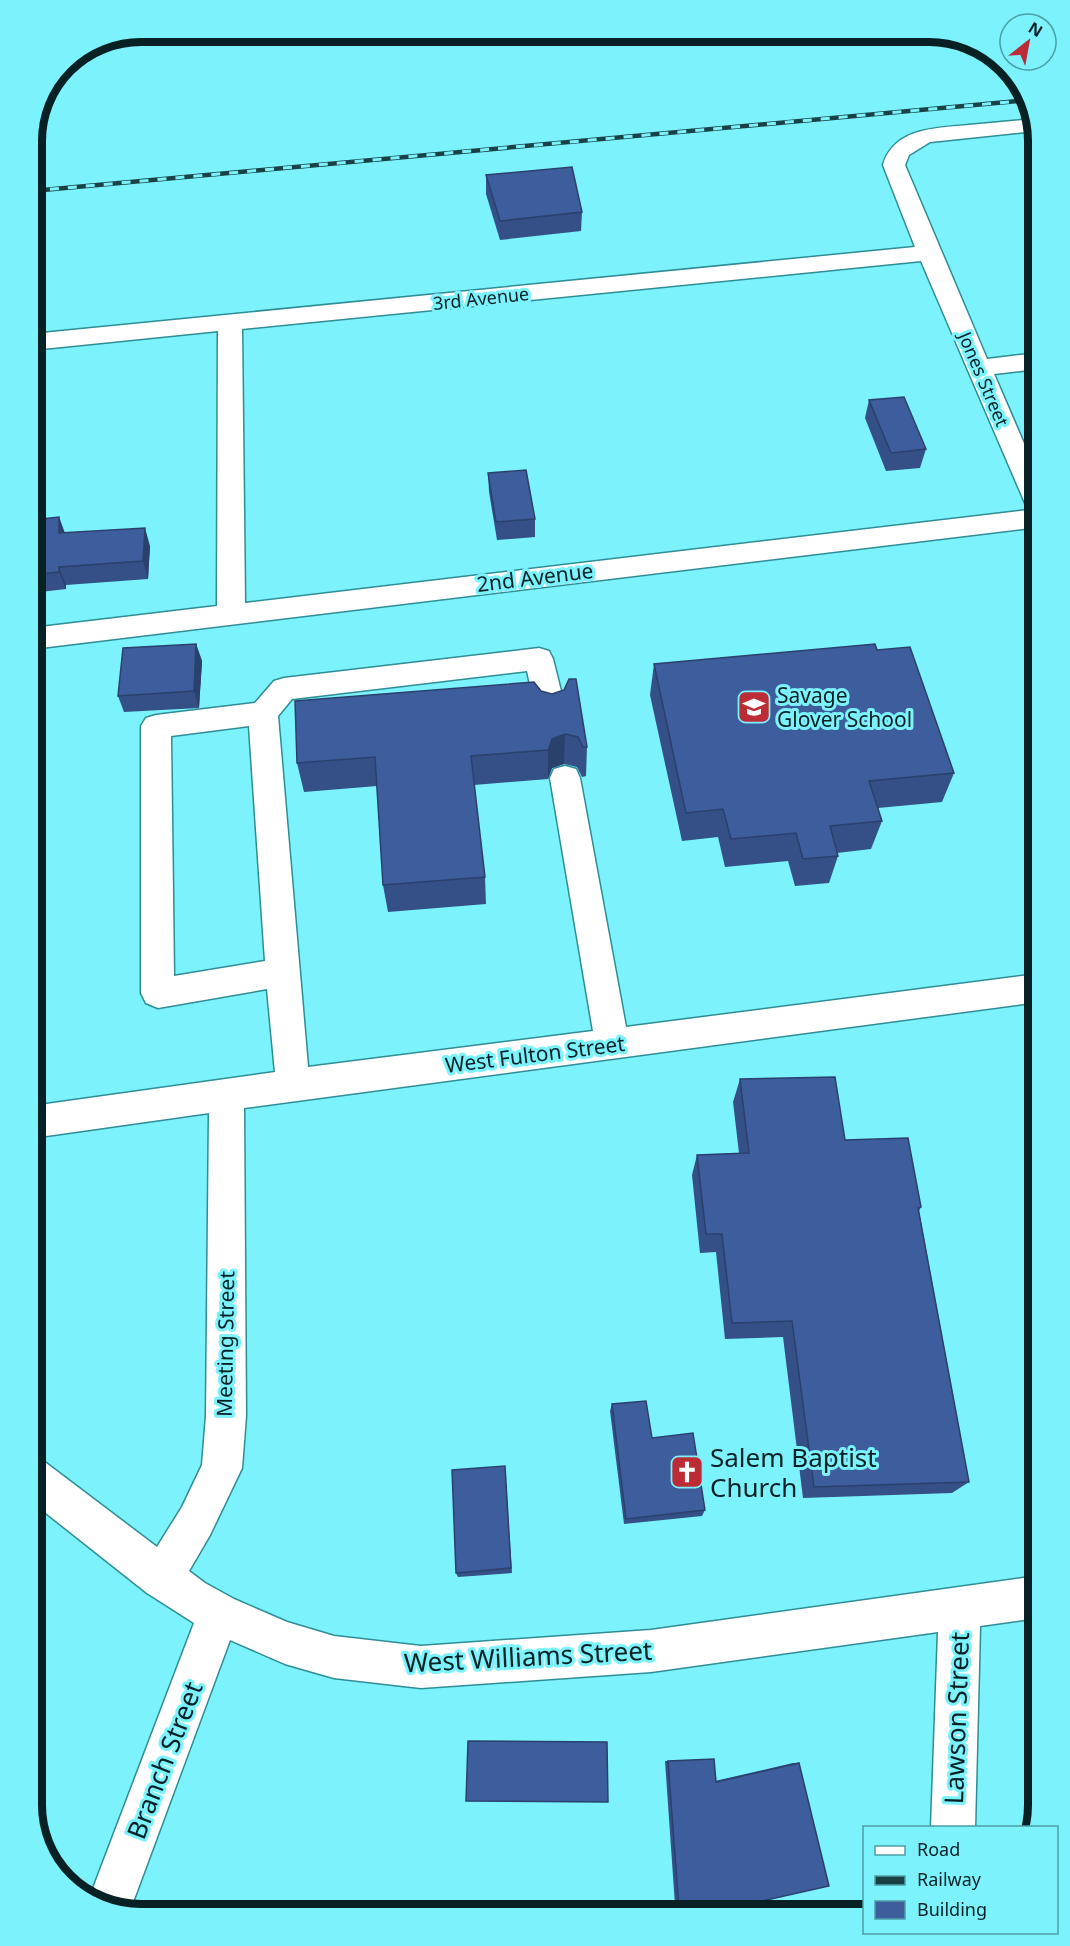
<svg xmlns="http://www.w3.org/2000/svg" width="1070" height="1946" viewBox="0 0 1070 1946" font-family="'Noto Sans',sans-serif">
  <rect width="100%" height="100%" fill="#7bf2fc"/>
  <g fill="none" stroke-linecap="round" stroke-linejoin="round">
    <g stroke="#2f8d95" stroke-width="3">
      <g id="minor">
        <path d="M1034 119 1035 131 930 142 909 155 905 165 987 359 1038 353V369L994 374 1038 476V527L32 649V628L217 606 218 331 32 350V334L915 247 883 165C894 127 938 128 969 125 991 123 1013 121 1034 119ZM921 261 1028 510 245 603 242 329Z"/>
        <path d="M539 648 549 651 553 659 566 711 561 719 551 722 541 719 536 711 527 671 292 699 278 716 308 1067 593 1031 550 778 554 769 565 766 576 769 580 778 626 1027 1038 974V1002L244 1108 246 1416 242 1468 210 1535 189 1571 205 1583 234 1599 287 1622 334 1636 421 1646 651 1630 1038 1576V1618L980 1626 975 1828H931L938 1632 651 1672 421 1688 334 1678 285 1664 230 1640 129 1913 89 1899 194 1623 147 1593 32 1502V1457L46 1463 157 1547 182 1507 202 1465 206 1416 209 1113 32 1138V1106L275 1072 267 989 158 1008 146 1003 141 993V726L146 718 156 715 255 703 274 681 284 678ZM249 726 265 961 174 976 171 736Z"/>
      </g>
    </g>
    <use href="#minor" fill="#fff" fill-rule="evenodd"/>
    <g stroke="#194246" stroke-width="4.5">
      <path id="rail" d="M32 191 1030 100"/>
    </g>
    <use href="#rail" stroke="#7bf2fc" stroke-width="3" stroke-dasharray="9" stroke-linecap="butt"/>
  </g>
  <g fill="#345086">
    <path d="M486 175 582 212 581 231 500 240 486 194Z"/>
    <path d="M869 400 926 449 920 468 886 471 865 418Z"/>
    <path d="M488 473 535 519V537L497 540 489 492Z"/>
    <path d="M59 517 65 533 150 546 148 579 66 585V589L32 593V520Z"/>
    <path d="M196 644 202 661 199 708 124 712 118 696Z"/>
    <path d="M877 650 954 773 942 802 878 808 882 821 871 849 837 853 838 856 829 883 795 886 788 861 725 867 718 837 682 841 650 695 654 664Z"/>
    <path d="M541 691 587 747 586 776 582 777 577 767 564 764 552 768 548 779 474 785 485 877 486 904 388 912 383 885 377 786 304 792 297 763Z"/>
    <path d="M740 1079 845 1140 921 1207 919 1211 969 1482 952 1493 803 1498 783 1337 725 1339 716 1252 700 1253 692 1175 697 1155 739 1153 733 1102Z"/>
    <path d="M612 1404 652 1438 705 1510 702 1516 624 1524 610 1411Z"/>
    <path d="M505 1466 512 1573 458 1577 456 1573Z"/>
    <path d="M709 1760 715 1781 793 1763H799L679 1909 675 1905 665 1761Z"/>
  </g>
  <g fill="#2b416d">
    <path d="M59 517 65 535 59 533Z"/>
    <path d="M145 528 150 546 148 579 143 561Z"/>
    <path d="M59 567 66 585V589L59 572Z"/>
    <path d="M196 644 202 661 199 708 194 691Z"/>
    <path d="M565 734 564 764 552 768 548 779V750L552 739Z"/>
  </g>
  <g fill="#3d5d9c" stroke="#2b416d" stroke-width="1.5">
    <path d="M572 167 582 212 500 221 486 175Z"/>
    <path d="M904 397 926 449 891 453 869 400Z"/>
    <path d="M526 470 535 519 496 522 488 473Z"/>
    <path d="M59 517V533L145 528 143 561 59 567V572L32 575V520Z"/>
    <path d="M196 644 194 691 118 696 123 648Z"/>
    <path d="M875 644 877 650 910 647 954 773 869 781 882 821 830 826 838 856 803 859 796 833 731 839 723 809 686 813 654 664Z"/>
    <path d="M569 679H576L587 747H583L578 737 565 734 552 739 548 750 471 756 485 877 383 885 375 757 297 763 295 701 534 682 541 691 552 694 564 690Z"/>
    <path d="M835 1077 845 1140 908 1138 921 1207 918 1208 969 1482 814 1487 792 1321 732 1323 722 1234H706L697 1155 749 1153 740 1079Z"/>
    <path d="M646 1401 652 1438 693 1433 705 1510 626 1519 612 1404Z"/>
    <path d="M505 1466 511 1568 456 1573 452 1470Z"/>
    <path d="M468 1741 607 1742 608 1802 466 1801Z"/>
    <path d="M714 1759 716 1782 799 1763 829 1886 735 1907 679 1909 668 1761Z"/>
  </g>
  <defs>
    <g id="school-square" transform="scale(1.725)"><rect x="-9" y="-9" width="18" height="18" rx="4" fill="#bc2c36" stroke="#7bf2fc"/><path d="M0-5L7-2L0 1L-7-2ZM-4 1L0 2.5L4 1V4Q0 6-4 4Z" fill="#fff"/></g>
    <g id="church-square" transform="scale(1.725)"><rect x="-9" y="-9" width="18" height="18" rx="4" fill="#bc2c36" stroke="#7bf2fc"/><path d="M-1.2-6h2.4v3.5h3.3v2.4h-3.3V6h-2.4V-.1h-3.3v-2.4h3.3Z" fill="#fff"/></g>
  </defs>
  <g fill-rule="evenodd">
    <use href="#school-square" x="754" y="707"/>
    <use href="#church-square" x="687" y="1472"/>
  </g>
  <g text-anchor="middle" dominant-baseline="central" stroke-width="6" stroke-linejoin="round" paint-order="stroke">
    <g font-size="18" fill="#072124" stroke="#7bf2fc">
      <text transform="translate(481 298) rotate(-6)">3rd Avenue</text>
      <text transform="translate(984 379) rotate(67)">Jones Street</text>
    </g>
    <g font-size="21" fill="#072124" stroke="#7bf2fc">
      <text transform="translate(535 577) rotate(-7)">2nd Avenue</text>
      <text transform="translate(535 1054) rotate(-7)">West Fulton Street</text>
      <text transform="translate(225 1344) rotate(-89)">Meeting Street</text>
    </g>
    <g font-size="21" fill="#072124" stroke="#7bf2fc" text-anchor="start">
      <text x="777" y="695">Savage<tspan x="777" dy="24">Glover School</tspan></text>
    </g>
    <g font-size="26" fill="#072124" stroke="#7bf2fc" text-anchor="start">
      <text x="710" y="1457">Salem Baptist<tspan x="710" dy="30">Church</tspan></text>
    </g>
    <g font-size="26" fill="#072124" stroke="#7bf2fc">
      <text transform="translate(528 1656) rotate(-3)">West Williams Street</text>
      <text transform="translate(956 1718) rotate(-88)">Lawson Street</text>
      <text transform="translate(164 1760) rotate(-69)">Branch Street</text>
    </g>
  </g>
  <path d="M0 0H1070V1946H0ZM141 42H929A99 99 0 0 1 1028 141V1805A99 99 0 0 1 929 1904H141A99 99 0 0 1 42 1805V141A99 99 0 0 1 141 42Z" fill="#7bf2fc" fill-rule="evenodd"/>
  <path fill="none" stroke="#072124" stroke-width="8" d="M141 42H929A99 99 0 0 1 1028 141V1805A99 99 0 0 1 929 1904H141A99 99 0 0 1 42 1805V141A99 99 0 0 1 141 42Z"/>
  <rect x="863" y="1826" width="195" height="108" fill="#7bf2fc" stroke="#4d9ea6" stroke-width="1.5"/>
  <rect x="875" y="1846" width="30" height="9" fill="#ffffff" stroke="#4d9ea6" stroke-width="1.5"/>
  <text x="917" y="1856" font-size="18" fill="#072124">Road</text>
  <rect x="875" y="1876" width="30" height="9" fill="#194246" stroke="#4d9ea6" stroke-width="1.5"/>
  <text x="917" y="1886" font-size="18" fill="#072124">Railway</text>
  <rect x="875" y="1901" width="30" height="18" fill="#3d5d9c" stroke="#4d9ea6" stroke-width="1.5"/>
  <text x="917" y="1916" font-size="18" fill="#072124">Building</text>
  <g transform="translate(1028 42) rotate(31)"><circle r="28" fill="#7bf2fc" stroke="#4d9ea6" stroke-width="1.5"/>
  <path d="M0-4.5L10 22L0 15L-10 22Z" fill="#bc2c36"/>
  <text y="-9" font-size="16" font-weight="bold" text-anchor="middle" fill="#072124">N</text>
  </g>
</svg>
